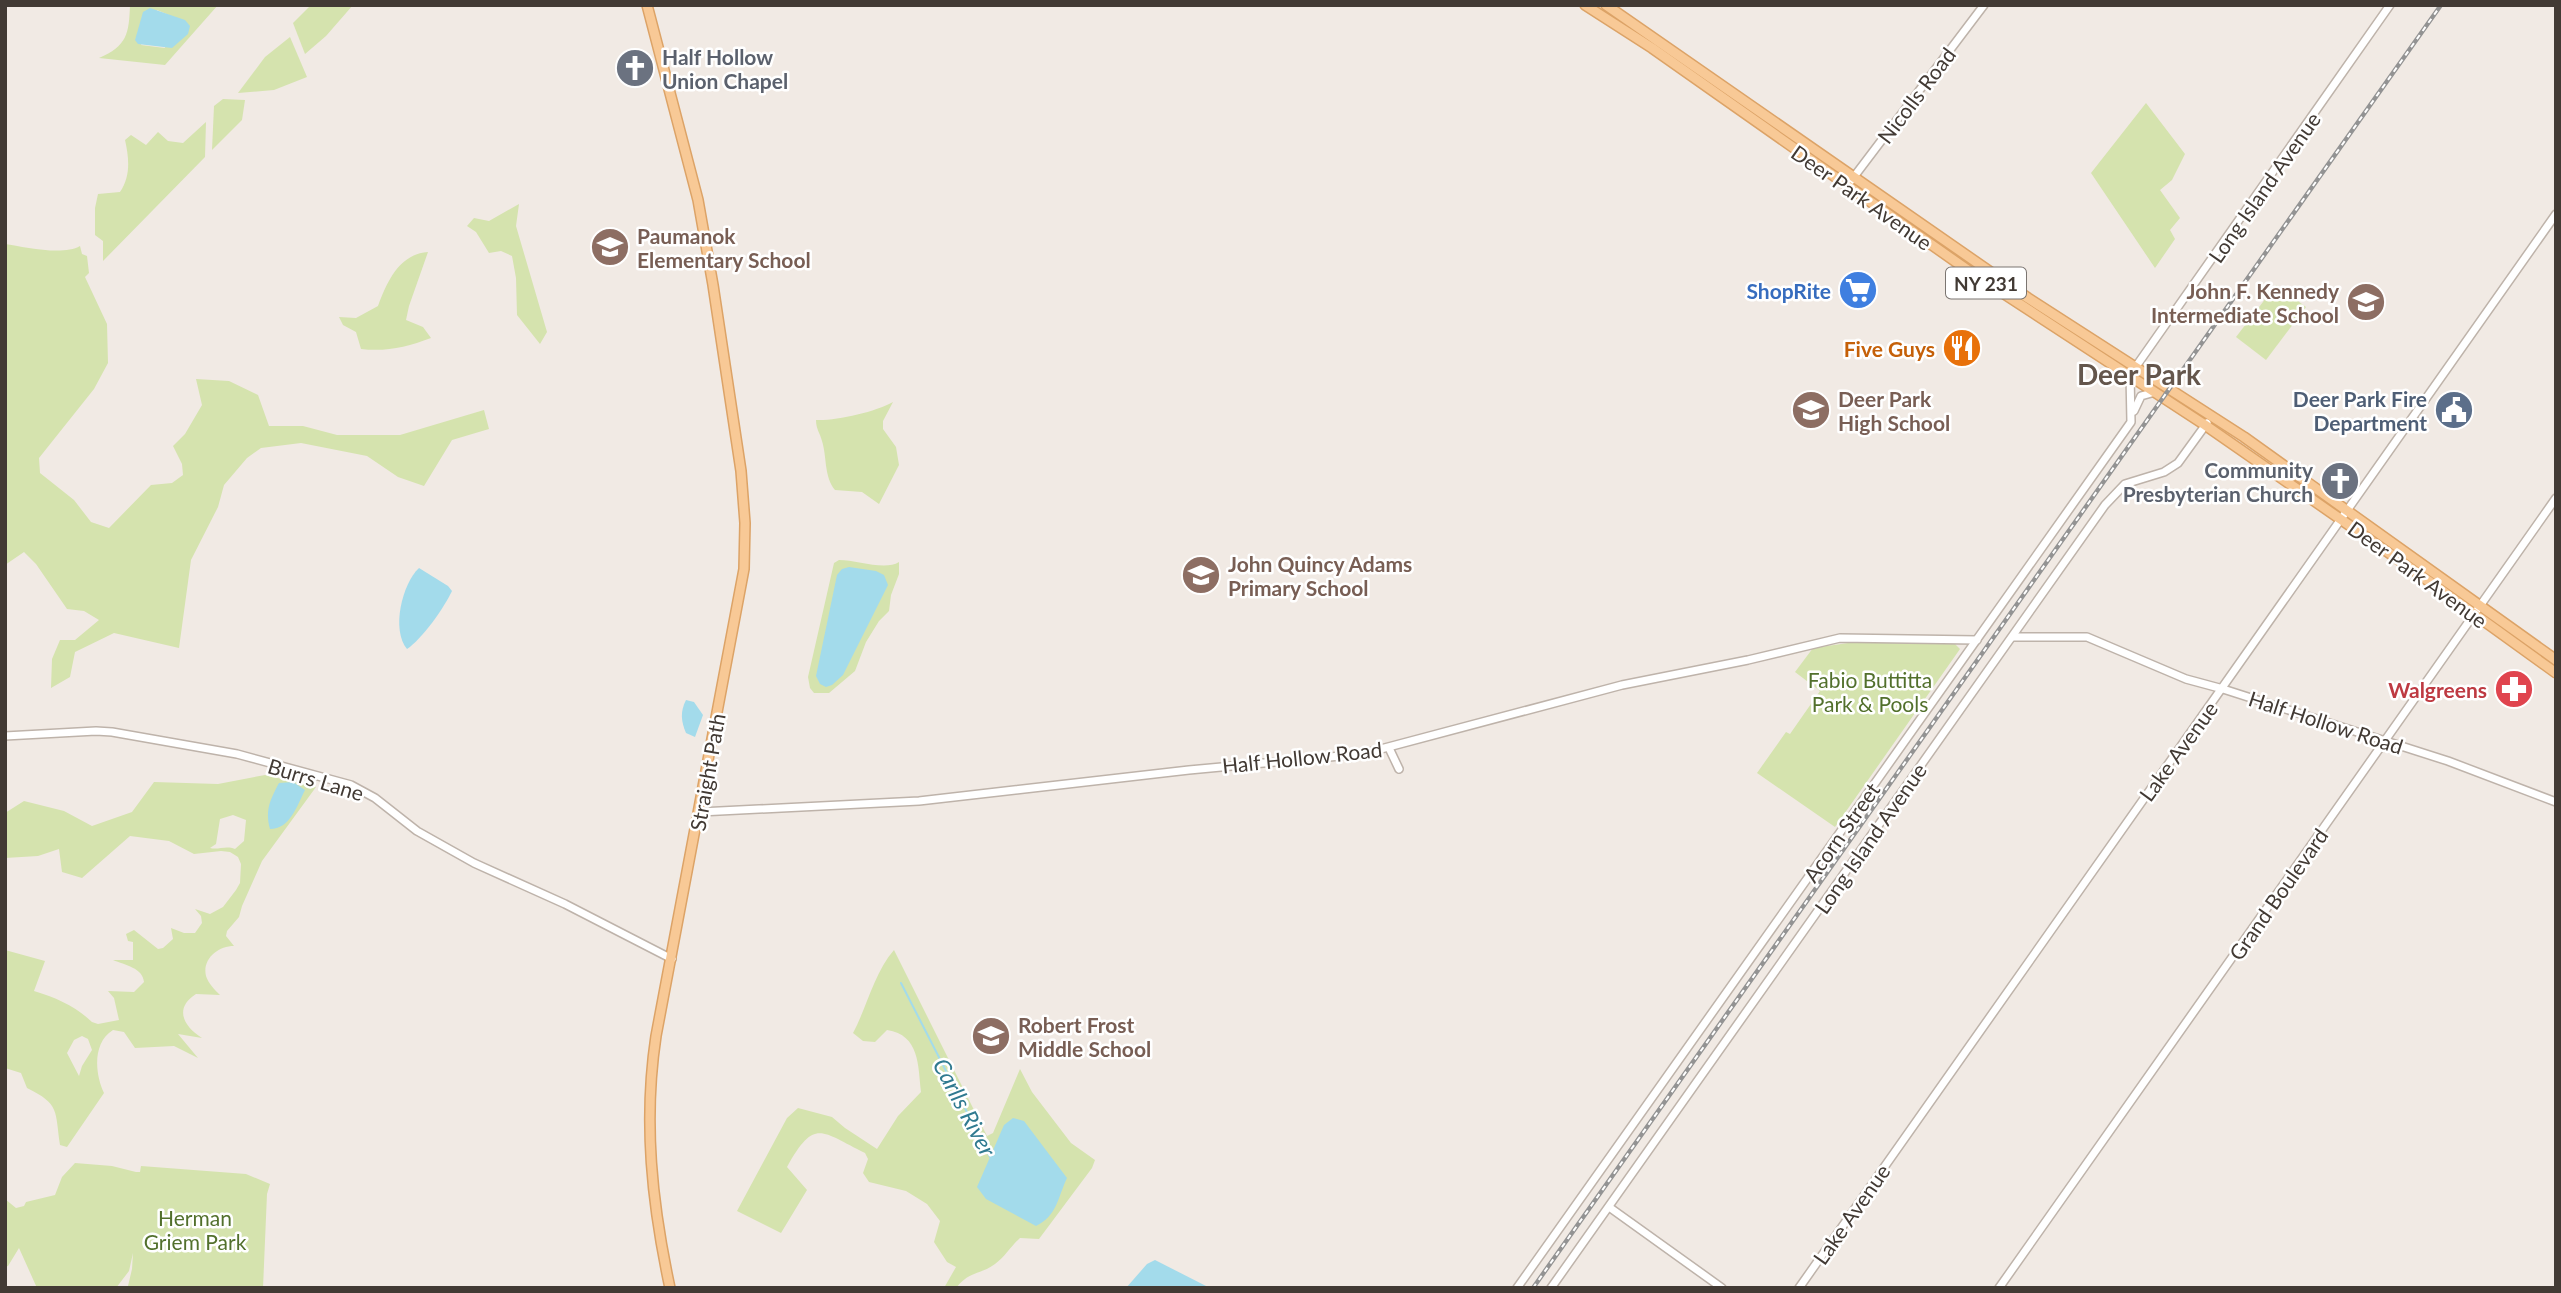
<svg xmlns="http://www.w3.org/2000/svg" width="2561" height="1293" viewBox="0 0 2561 1293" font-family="Lato,sans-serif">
  <rect width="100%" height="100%" fill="#f1eae4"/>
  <g fill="#d5e3ae" fill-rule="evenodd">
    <path d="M130 5H218L165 65 99 58C127 46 129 34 130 5ZM157 10 169 15 165 48 141 45Z"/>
    <path d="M311 5H353L326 36 305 54 293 23Z"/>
    <path d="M290 37 307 77 274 90 238 93 265 57Z"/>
    <path d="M223 99 245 100 242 120 212 150 214 106Z"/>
    <path d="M2146 103 2185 154 2172 180 2160 190 2180 218 2170 230 2175 239 2155 268 2091 173Z"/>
    <path d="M206 122 205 157 103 261V241L95 235V208L98 194 120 192C131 176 129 158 125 140L131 135 146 145 158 132 168 141 183 143Z"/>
    <path d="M519 204 516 226 547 332 540 344 517 315 516 278 512 256 501 251 489 253 476 232 467 226 474 218 489 221Z"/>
    <path d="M5 244C24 247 63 256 80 246L82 254 87 256 89 273 85 277 107 324 108 363 94 389 39 458 40 473 74 500 91 522 109 528 151 485 172 483 183 475 182 464 173 446 185 434 202 405 196 379 229 381 258 395 269 426H303L337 435H400L484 410 489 429 452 440 424 486 398 477 367 456 301 443 261 448 247 458 224 485 218 507 191 560 179 648 114 633 75 652 70 677 51 688 52 659 60 640H75L99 620 84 611 67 609 36 564 24 552 5 565Z"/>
    <path d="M428 252 409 306 406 320 423 327 431 338C407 347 386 352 361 349L356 332 343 325 339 317 356 318 378 306C387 282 399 254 428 252Z"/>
    <path d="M2276 285 2306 307 2266 360 2236 337Z"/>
    <path d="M893 402 883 421V429L896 447 899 465 879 504 862 492 835 490C824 477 827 457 822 441 820 433 816 429 816 420 836 421 875 412 893 402Z"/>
    <path d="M839 560C857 560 885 571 899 562V574L891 595 889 611 879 621 866 642 855 671 829 693H814L810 688 808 677 834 563Z"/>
    <path d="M1855 642 1955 644 1960 649 1835 827 1757 773 1786 732 1790 734 1820 691 1795 672 1813 648Z"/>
    <path d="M265 775 316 787 262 861 242 906 239 917 227 931 226 936 234 946C218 946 202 959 206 976 208 983 215 990 220 995L196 994C174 1008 183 1026 202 1038L178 1034 198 1058 174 1046 135 1048 124 1032 113 1030C92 1043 95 1074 104 1093L67 1147 60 1145C55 1111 60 1104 27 1088L21 1073 5 1068V950L45 961 34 991C57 998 75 1006 92 1022L98 1024 119 1020 114 998 108 991 134 992 144 982C143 968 125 965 113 960H133V942L128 941 126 934 134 930 158 949 163 948 173 939 171 928 184 933H195L202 923 201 916 195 909 210 914 223 907 236 890 240 883 241 864 238 857 230 852 221 851 194 854 169 841 130 836 82 878 62 872 59 849 38 856 5 858V813L24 801 64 811 92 826 132 812 154 782 218 784ZM233 815 246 820 244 841 235 849C226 845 219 850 210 848L216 844 220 819ZM82 1036 88 1039 92 1050 82 1066 79 1076 67 1053 74 1040Z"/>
    <path d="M894 950 987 1136 993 1133 1020 1069 1032 1092 1071 1143 1095 1160 1092 1168 1039 1239 1020 1238C1011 1246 1005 1257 995 1264 980 1275 969 1271 956 1288H944L956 1267 947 1262 934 1242 940 1221 927 1204 906 1191 869 1182 863 1173 868 1159 865 1153C821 1132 815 1117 787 1167L807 1190 781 1233 737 1211 787 1118 798 1108 832 1117 845 1128 877 1149 898 1116 921 1092C918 1066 920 1035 887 1030L875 1042 863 1041 853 1033C867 1007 874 973 894 950Z"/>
    <path d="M75 1163 112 1166 136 1172H140L141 1166 246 1174 270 1184 267 1194 263 1288H124L128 1286 132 1269 133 1253 129 1271 116 1288H37L19 1248 8 1266 5 1267V1199L16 1208 24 1206 26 1202 55 1195 62 1177Z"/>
  </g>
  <g fill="#a3dbeb">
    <path d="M150 8 185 20 190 26 188 34 172 48 138 44 135 40 143 12Z"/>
    <path d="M849 567 876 571 884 575 888 585 843 675 832 685 826 687 820 684 816 676 837 575 842 569Z"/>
    <path d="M419 568 448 586 452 591C444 608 422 639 407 649 391 630 402 584 419 568Z"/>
    <path d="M686 700 694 702 703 715 695 737 686 733C681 721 680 712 686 700Z"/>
    <path d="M293 782 305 790C297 806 290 829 270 829 265 810 270 800 279 783Z"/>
    <path d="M1013 1118 1024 1121 1067 1178C1058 1197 1057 1216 1036 1226L986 1199 977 1187 1004 1125Z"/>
    <path d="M1155 1260 1210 1288H1126L1147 1264Z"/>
  </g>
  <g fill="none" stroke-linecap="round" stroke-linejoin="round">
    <path stroke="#a3dbeb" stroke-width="2" d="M901 983 990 1157"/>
    <g stroke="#beb3aa" stroke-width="10">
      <g id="minor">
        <path d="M1847 186 1984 5"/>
        <path d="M2134 411 2141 396 2155 392"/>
        <path d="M2013 637H2087L2186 679 2223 689 2448 761 2556 802"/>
        <path d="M5 736 96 731 112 732 237 754 351 785 375 798 417 831 474 863 565 904 672 959"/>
        <path d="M1389 748 1399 769"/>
        <path d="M700 812 919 801 1189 770 1362 754 1622 685 1748 660 1840 638 1977 640"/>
        <path d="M1609 1207 1722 1288"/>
        <path d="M1517 1288 2131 422 2130 375 2390 5"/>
        <path d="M1551 1288 2105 505 2125 484 2164 472 2178 463 2207 423"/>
        <path d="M1799 1288 2556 214"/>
        <path d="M1999 1288 2556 498"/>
      </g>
    </g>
    <g stroke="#dca367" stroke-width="12">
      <g id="major">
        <path d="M647 5 698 200 713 285 741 471 745 523 744 569 656 1036C643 1122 652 1204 670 1288"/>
        <path d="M1585 5 1652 48 1969 271 2205 425 2405 564 2556 673"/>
        <path d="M1606 5 2028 298 2244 437 2556 660"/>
      </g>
    </g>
    <use href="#minor" stroke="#fff" stroke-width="7"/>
    <use href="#major" stroke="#f8c996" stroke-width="9"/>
    <g stroke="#939393" stroke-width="4.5">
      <path id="rail" d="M1533 1288 2441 5"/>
    </g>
    <use href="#rail" stroke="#fff" stroke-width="2" stroke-dasharray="5" stroke-linecap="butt"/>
  </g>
  <defs>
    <g id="church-disc" transform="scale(2.0125)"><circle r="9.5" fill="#6b7280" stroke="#fff"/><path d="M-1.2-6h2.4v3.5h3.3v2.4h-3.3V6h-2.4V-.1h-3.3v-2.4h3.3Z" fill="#fff"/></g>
    <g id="school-disc" transform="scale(2.0125)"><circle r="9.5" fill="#8d6e63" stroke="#fff"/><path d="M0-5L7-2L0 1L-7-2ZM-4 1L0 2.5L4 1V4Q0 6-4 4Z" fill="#fff"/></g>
    <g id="supermarket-disc" transform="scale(2.0125)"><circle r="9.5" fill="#3f7fe0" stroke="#fff"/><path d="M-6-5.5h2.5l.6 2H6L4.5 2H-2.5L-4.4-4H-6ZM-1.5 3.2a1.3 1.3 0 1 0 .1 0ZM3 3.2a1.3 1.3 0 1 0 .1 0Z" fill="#fff"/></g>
    <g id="restaurant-disc" transform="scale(2.0125)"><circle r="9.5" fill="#e8710a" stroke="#fff"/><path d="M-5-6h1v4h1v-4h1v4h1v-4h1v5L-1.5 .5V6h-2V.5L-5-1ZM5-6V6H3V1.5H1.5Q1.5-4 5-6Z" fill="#fff"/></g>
    <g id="civic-disc" transform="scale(2.0125)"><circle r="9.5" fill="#5c6f8a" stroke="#fff"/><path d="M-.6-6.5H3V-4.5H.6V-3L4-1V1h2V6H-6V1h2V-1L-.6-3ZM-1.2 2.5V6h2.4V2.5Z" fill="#fff"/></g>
    <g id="pharmacy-disc" transform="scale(2.0125)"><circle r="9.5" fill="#e0444e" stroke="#fff"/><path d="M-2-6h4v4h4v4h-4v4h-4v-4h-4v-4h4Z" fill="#fff"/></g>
  </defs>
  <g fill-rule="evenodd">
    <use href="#church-disc" x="635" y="68"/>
    <use href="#school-disc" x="610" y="247"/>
    <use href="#supermarket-disc" x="1858" y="290"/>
    <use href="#school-disc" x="2366" y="302"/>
    <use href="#restaurant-disc" x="1962" y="348"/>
    <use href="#school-disc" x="1811" y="410"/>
    <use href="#civic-disc" x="2454" y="410"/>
    <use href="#church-disc" x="2340" y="481"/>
    <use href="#school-disc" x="1201" y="575"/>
    <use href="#pharmacy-disc" x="2514" y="689"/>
    <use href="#school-disc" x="991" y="1036"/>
  </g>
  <g text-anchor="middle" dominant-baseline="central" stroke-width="5" stroke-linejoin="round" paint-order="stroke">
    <rect fill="#fff" stroke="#7b7571" stroke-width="2" x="1946" y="267.5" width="80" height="31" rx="5"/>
    <g font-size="19" font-weight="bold" fill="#423a34">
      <text x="1986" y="283">NY 231</text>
    </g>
    <g font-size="21" font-weight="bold" fill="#5b616d" stroke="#fff" text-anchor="start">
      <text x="662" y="56">Half Hollow<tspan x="662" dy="24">Union Chapel</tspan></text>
      <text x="2313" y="469" text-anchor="end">Community<tspan x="2313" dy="24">Presbyterian Church</tspan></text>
    </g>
    <g font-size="21" fill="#423a34" stroke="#fff">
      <text transform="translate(1916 95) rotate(-53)">Nicolls Road</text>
      <text transform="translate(2264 187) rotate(-55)">Long Island Avenue</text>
      <text transform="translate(1862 197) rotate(35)">Deer Park Avenue</text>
      <text transform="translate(2418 574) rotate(36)">Deer Park Avenue</text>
      <text transform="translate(2326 722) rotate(18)">Half Hollow Road</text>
      <text transform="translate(2178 751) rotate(-54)">Lake Avenue</text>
      <text transform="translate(1302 757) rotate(-6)">Half Hollow Road</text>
      <text transform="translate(707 772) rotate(-80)">Straight Path</text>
      <text transform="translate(316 779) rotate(17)">Burrs Lane</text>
      <text transform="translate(1841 832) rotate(-55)">Acorn Street</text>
      <text transform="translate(1870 838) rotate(-55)">Long Island Avenue</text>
      <text transform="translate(2278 894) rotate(-55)">Grand Boulevard</text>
      <text transform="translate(1851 1214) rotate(-55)">Lake Avenue</text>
    </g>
    <g font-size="21" font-weight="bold" fill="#785e54" stroke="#fff" text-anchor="start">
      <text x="637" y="235">Paumanok<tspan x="637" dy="24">Elementary School</tspan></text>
      <text x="2339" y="290" text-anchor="end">John F. Kennedy<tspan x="2339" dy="24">Intermediate School</tspan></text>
      <text x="1838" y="398">Deer Park<tspan x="1838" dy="24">High School</tspan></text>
      <text x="1228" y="563">John Quincy Adams<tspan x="1228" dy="24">Primary School</tspan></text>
      <text x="1018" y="1024">Robert Frost<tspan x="1018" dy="24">Middle School</tspan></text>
    </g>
    <g font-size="21" font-weight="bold" fill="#366cbe" stroke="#fff" text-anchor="end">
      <text x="1831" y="290">ShopRite</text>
    </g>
    <g font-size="21" font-weight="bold" fill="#c56008" stroke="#fff" text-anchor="end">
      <text x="1935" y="348">Five Guys</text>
    </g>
    <g font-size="21" font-weight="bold" fill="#4e5e75" stroke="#fff" text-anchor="end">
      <text x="2427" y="398">Deer Park Fire<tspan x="2427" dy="24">Department</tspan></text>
    </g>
    <g font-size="21" fill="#52702c" stroke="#fff">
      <text x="1870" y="679">Fabio Buttitta<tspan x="1870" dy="24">Park &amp; Pools</tspan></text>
      <text x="195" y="1217">Herman<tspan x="195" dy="24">Griem Park</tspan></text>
    </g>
    <g font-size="21" font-weight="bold" fill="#be3a42" stroke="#fff" text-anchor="end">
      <text x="2487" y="689">Walgreens</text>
    </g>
    <g font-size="23" font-style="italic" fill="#307a90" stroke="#fff">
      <text transform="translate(965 1107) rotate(62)">Carlls River</text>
    </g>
    <g font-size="28" font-weight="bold" fill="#64564c" stroke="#fff">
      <text x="2139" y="374">Deer Park</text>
    </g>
  </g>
  <rect width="2561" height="1293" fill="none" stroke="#423a34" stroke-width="14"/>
</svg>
